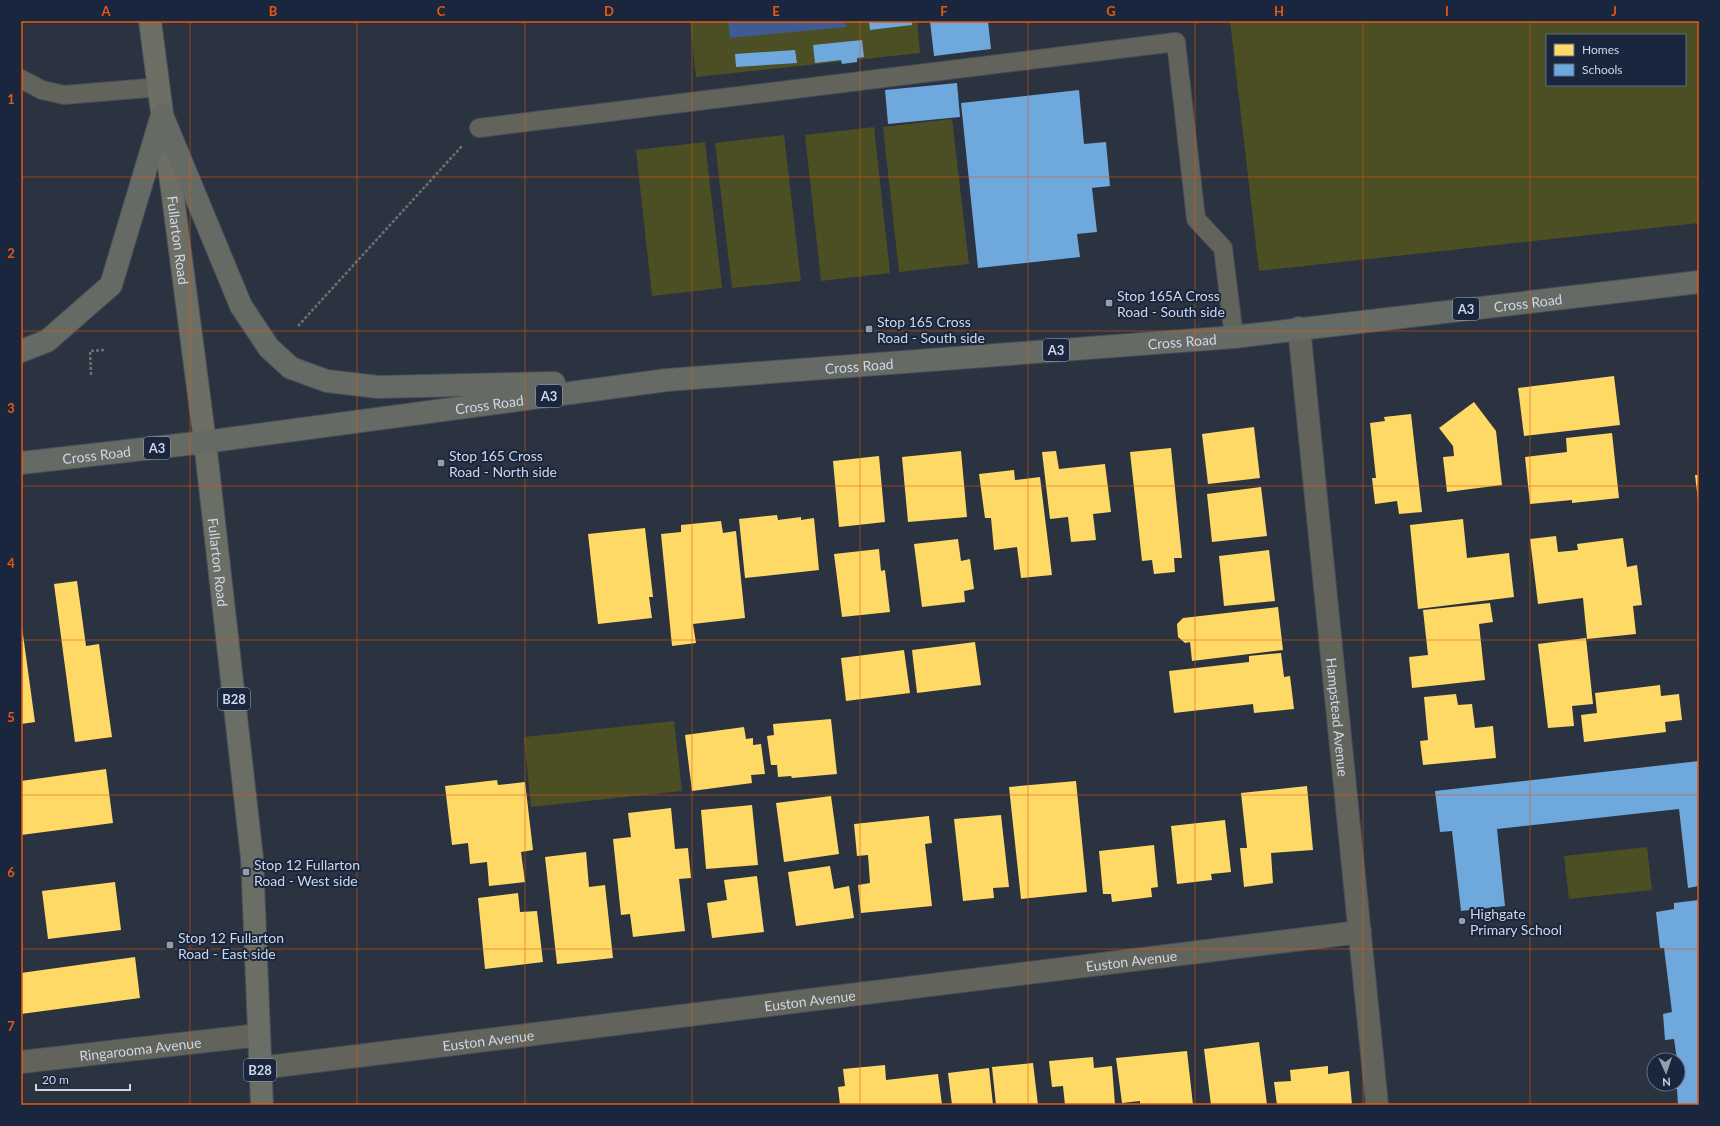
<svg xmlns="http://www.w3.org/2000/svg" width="1720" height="1126" viewBox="0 0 1720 1126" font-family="Lato,sans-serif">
  <rect width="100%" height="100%" fill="#2b3340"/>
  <g fill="#4c4e23" fill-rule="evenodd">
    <path d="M690 21H917L920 53 696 77Z"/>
    <path d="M1230 21H1699V223L1259 271ZM1547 35H1685V85H1547Z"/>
    <path d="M952 119 969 264 899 272 883 127Z"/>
    <path d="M874 127 890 273 821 281 805 135Z"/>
    <path d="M784 135 801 281 732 288 715 143Z"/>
    <path d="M705 142 722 288 652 296 636 150Z"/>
    <path d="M674 721 682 791 531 807 524 737Z"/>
    <path d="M1647 847 1652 890 1569 899 1564 856Z"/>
  </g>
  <path fill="#3d5c93" d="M728 21H846V27L730 38Z"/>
  <g fill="#ffd966">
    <path d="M1614 376 1620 425 1524 436 1518 388Z"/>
    <path d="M1474 402 1496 431 1502 485 1447 492 1443 457 1454 456 1453 446 1439 428Z"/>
    <path d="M1411 414 1422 512 1399 514 1397 501 1375 504 1372 478H1376L1370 423 1385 421 1384 417Z"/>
    <path d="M1254 427 1260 478 1208 484 1202 434Z"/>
    <path d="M1612 433 1619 498 1572 503V500L1530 504 1525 457 1567 452 1566 438Z"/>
    <path d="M1171 448 1182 558H1174L1175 572 1154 574 1152 560 1142 561 1130 452Z"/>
    <path d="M961 451 967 517 908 522 902 457Z"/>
    <path d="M1056 451 1059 469 1105 464 1111 512 1093 514 1096 540 1071 542 1068 517 1050 519 1042 452Z"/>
    <path d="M879 456 885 522 839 527 833 461Z"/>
    <path d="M1014 470 1015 480 1040 477 1052 575 1021 578 1017 547 994 550 991 518H985L979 474Z"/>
    <path d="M1695 475H1699V500H1698Z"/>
    <path d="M1261 487 1267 536 1212 542 1207 494Z"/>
    <path d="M777 515 778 520 801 517V520L814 518 819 570 745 578 739 519Z"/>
    <path d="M1463 519 1467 558 1509 553 1514 597 1418 609 1410 525Z"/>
    <path d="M721 521 723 533 736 531 745 618 693 624 696 643 672 646 661 534 681 532V525Z"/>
    <path d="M645 528 653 597H649L652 618 598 624 588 534Z"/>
    <path d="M1556 536 1558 552 1578 550 1577 544 1623 538 1627 567 1637 565 1642 605 1633 606 1636 634 1587 639 1583 598 1538 604 1530 539Z"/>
    <path d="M958 539 961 561 970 559 974 589 964 591 965 602 922 607 914 544Z"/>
    <path d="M879 549 881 571 885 570 890 612 842 617 834 554Z"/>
    <path d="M1269 550 1275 601 1224 606 1219 556Z"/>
    <path d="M77 581 86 646 99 644 112 737 75 742 54 584Z"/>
    <path d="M1490 603 1493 622 1479 624 1485 680 1412 688 1409 657 1428 655 1423 610Z"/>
    <path d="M1278 607 1283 650 1192 661 1190 642 1185 643 1178 637 1177 624 1183 618Z"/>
    <path d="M21 620 35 722 21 724Z"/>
    <path d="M1586 638 1593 704 1572 706 1574 726 1548 728 1538 644Z"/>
    <path d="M975 642 981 685 917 693 912 650Z"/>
    <path d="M904 650 910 693 846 701 841 658Z"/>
    <path d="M1281 653 1284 677 1290 676 1294 709 1254 713 1253 704 1174 713 1169 671 1249 662V656Z"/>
    <path d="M1660 685 1661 696 1679 694 1682 720 1665 722 1666 732 1584 742 1581 715 1597 713 1595 693Z"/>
    <path d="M1456 694 1458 705 1472 704 1475 728 1493 726 1496 758 1423 765 1420 741 1428 740 1424 697Z"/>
    <path d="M831 719 837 774 792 778 791 776 778 777 777 765H771L767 736 774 735 773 724Z"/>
    <path d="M744 727 746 739 753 738V745L761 744 765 774 751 775 752 783 692 791 685 735Z"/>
    <path d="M106 769 113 823 21 835V781Z"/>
    <path d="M497 780 498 785 525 782 533 850 521 852 525 882 489 886 487 862 470 864 468 843 452 845 445 786Z"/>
    <path d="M1076 781 1087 892 1021 899 1009 787Z"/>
    <path d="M1307 786 1313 850 1271 853 1273 883 1244 887 1240 848H1247L1241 793Z"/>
    <path d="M831 796 839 854 784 862 776 803Z"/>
    <path d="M752 805 758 865 706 869 701 810Z"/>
    <path d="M671 808 675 849 688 848 691 878 679 879 685 931 633 937 630 914 621 915 613 839 631 837 628 813Z"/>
    <path d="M1001 815 1009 887 993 888 994 898 963 901 954 819Z"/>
    <path d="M929 816 932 843 925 844 932 906 861 913 858 885 870 883 868 855 857 856 854 824Z"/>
    <path d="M1225 820 1231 872 1211 874 1212 880 1177 884 1171 826Z"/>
    <path d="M1154 845 1158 887 1151 888 1152 897 1112 902 1111 894H1103L1099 851Z"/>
    <path d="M586 852 589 887 605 885 613 958 557 964 545 857Z"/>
    <path d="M830 866 834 889 849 886 854 918 796 926 788 872Z"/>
    <path d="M757 876 764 932 712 938 707 903 727 900 724 880Z"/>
    <path d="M115 882 121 930 48 939 42 891Z"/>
    <path d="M518 893 520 912 537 911 543 962 485 969 478 898Z"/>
    <path d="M135 957 140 998 21 1014V973Z"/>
    <path d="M1259 1042 1267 1105H1211L1204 1049Z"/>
    <path d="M1187 1051 1193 1105H1140V1101L1122 1103 1116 1058Z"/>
    <path d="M1093 1057 1094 1068 1112 1066 1115 1105H1065L1063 1086 1052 1087 1049 1061Z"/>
    <path d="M1033 1063 1038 1105H996L992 1067Z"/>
    <path d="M885 1065 886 1080 938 1074 942 1105H840L838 1087 845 1086 843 1069Z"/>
    <path d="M1328 1066V1074L1349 1071 1352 1105H1277L1274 1082 1291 1081 1290 1070Z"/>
    <path d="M989 1068 993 1105H952L948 1073Z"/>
  </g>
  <g fill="#6fa8dc">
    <path d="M869 21H912V25L870 30Z"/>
    <path d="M930 21H988L991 49 934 56Z"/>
    <path d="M862 40 864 57 857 58V62L842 64 841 60 815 63 813 45Z"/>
    <path d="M795 50 797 63 736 67 735 54Z"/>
    <path d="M957 83 960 117 888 124 885 90Z"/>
    <path d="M1079 90 1084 144 1106 142 1110 186 1092 188 1097 232 1077 234 1080 257 978 268 961 103Z"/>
    <path d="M1699 761V886L1688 888 1679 809 1497 829 1505 906 1461 911 1452 831 1440 832 1435 791Z"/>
    <path d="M1699 900V1105H1678L1677 1089H1672V1084H1678V1060H1677L1674 1039 1665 1040 1663 1014 1672 1012 1664 948H1660L1656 912 1674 909V903Z"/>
  </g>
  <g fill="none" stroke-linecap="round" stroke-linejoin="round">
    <g stroke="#474e59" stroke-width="20">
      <g id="lane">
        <path d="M21 79 42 90 64 95 160 87"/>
        <path d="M479 128 1176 42 1196 219 1223 248 1234 337"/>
      </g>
    </g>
    <g stroke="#474e59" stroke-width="24">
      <g id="street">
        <path id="s1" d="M1299 328 1377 1105"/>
        <path id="s2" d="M21 1062 259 1035"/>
        <path id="s3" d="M260 1068 1360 932"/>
      </g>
    </g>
    <g stroke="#474e59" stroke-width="24">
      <g id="secondary">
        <path id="s4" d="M150 21 205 442"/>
      </g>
    </g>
    <g stroke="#474e59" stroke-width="24">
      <g id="primary">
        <path id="s5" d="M205 442 252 858 262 1105"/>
      </g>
    </g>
    <g stroke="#474e59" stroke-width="24">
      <g id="highway">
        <path d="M162 115 241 306 269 348 291 368 327 381 378 387 554 383"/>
        <path d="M21 351 47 341 111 285 162 115"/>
        <path id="s6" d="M21 463 205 442 667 380 1234 337 1699 282"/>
      </g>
    </g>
    <g stroke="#6d7070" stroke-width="2.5" stroke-dasharray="3 2" stroke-linecap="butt">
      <path d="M298 326 462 146"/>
      <path d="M91 375 90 351 105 350"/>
    </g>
    <use href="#lane" stroke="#62645c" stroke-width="18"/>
    <use href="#street" stroke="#62645c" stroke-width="22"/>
    <use href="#secondary" stroke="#6d6f65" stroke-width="22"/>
    <use href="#primary" stroke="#6b6e65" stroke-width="22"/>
    <use href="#highway" stroke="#666a64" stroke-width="22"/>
  </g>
  <path fill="none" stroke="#e8590c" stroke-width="1" stroke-opacity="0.55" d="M190 21V1105M357 21V1105M525 21V1105M692 21V1105M860 21V1105M1028 21V1105M1195 21V1105M1363 21V1105M1530 21V1105M21 177H1699M21 331H1699M21 486H1699M21 640H1699M21 795H1699M21 949H1699"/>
  <g fill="#949ead" stroke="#19263e" stroke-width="1.5">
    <rect x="1105" y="299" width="8" height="8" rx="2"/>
    <rect x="865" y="325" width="8" height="8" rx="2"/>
    <rect x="437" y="459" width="8" height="8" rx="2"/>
    <rect x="242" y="868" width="8" height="8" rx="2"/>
    <circle cx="1462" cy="921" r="4"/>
    <rect x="166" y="941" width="8" height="8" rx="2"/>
  </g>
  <g text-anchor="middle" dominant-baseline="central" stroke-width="4" stroke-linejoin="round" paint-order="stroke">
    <g fill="#19263e" stroke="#97a2b4" stroke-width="1">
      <rect x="1453" y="298" width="26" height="22" rx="3"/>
      <rect x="1043" y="339" width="26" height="22" rx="3"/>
      <rect x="536" y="385" width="26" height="22" rx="3"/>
      <rect x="144" y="437" width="26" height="22" rx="3"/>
      <rect x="218" y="688" width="32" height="22" rx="3"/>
      <rect x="244" y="1059" width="32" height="22" rx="3"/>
    </g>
    <g font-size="13" font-weight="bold" fill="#cdd7e7">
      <text x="1466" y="309">A3</text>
      <text x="1056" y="350">A3</text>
      <text x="549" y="396">A3</text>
      <text x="157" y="448">A3</text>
      <text x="234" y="699">B28</text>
      <text x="260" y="1070">B28</text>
    </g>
    <g font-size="14" fill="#cdd7e7" stroke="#19263e">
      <text stroke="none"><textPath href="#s4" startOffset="221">Fullarton Road</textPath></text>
      <text stroke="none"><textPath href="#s6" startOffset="1516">Cross Road</textPath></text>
      <text stroke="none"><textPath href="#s6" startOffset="1168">Cross Road</textPath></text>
      <text stroke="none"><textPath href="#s6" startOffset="844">Cross Road</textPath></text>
      <text stroke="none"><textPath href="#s6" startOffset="472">Cross Road</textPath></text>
      <text stroke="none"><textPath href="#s6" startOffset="76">Cross Road</textPath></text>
      <text stroke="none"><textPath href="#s5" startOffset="121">Fullarton Road</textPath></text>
      <text stroke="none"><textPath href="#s1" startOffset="391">Hampstead Avenue</textPath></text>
      <text stroke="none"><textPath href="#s3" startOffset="878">Euston Avenue</textPath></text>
      <text stroke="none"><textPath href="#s3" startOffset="554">Euston Avenue</textPath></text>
      <text stroke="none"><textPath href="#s3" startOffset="230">Euston Avenue</textPath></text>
      <text stroke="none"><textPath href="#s2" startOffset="120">Ringarooma Avenue</textPath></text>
    </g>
    <g font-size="14" fill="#cdd7e7" stroke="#19263e" text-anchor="start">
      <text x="1117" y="295">Stop 165A Cross<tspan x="1117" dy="16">Road - South side</tspan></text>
      <text x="877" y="321">Stop 165 Cross<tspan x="877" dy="16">Road - South side</tspan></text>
      <text x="449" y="455">Stop 165 Cross<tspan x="449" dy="16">Road - North side</tspan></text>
      <text x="254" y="864">Stop 12 Fullarton<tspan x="254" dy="16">Road - West side</tspan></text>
      <text x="1470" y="913">Highgate<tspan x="1470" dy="16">Primary School</tspan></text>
      <text x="178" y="937">Stop 12 Fullarton<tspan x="178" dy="16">Road - East side</tspan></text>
    </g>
  </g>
  <rect width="1720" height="1126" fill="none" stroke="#19263e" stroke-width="44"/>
  <rect x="1546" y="34" width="140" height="52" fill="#19263e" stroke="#616d82"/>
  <rect x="1554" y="44" width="20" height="12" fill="#ffd966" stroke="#616d82"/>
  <text x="1582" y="54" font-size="12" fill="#cdd7e7">Homes</text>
  <rect x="1554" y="64" width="20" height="12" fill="#6fa8dc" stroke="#616d82"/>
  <text x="1582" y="74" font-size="12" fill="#cdd7e7">Schools</text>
  <g transform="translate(1666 1072) rotate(177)"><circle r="19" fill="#19263e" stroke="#616d82"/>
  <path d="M0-3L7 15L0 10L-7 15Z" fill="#949ead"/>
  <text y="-6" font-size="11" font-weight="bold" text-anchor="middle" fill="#cdd7e7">N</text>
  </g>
  <path d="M36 1084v6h94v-6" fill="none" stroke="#cdd7e7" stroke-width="2"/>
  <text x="42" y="1084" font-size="12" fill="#cdd7e7" stroke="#19263e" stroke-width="3" paint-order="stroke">20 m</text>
  <rect x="22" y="22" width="1676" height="1082" fill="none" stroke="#e8590c" stroke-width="1.5"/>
  <g font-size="13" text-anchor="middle" font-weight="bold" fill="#e8590c">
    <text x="106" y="16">A</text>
    <text x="273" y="16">B</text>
    <text x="441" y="16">C</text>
    <text x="609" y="16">D</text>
    <text x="776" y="16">E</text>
    <text x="944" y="16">F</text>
    <text x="1111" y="16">G</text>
    <text x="1279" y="16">H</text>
    <text x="1447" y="16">I</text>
    <text x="1614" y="16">J</text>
    <text x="11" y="104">1</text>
    <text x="11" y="258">2</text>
    <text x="11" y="413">3</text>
    <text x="11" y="568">4</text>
    <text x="11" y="722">5</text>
    <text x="11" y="877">6</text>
    <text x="11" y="1031">7</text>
  </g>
</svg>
